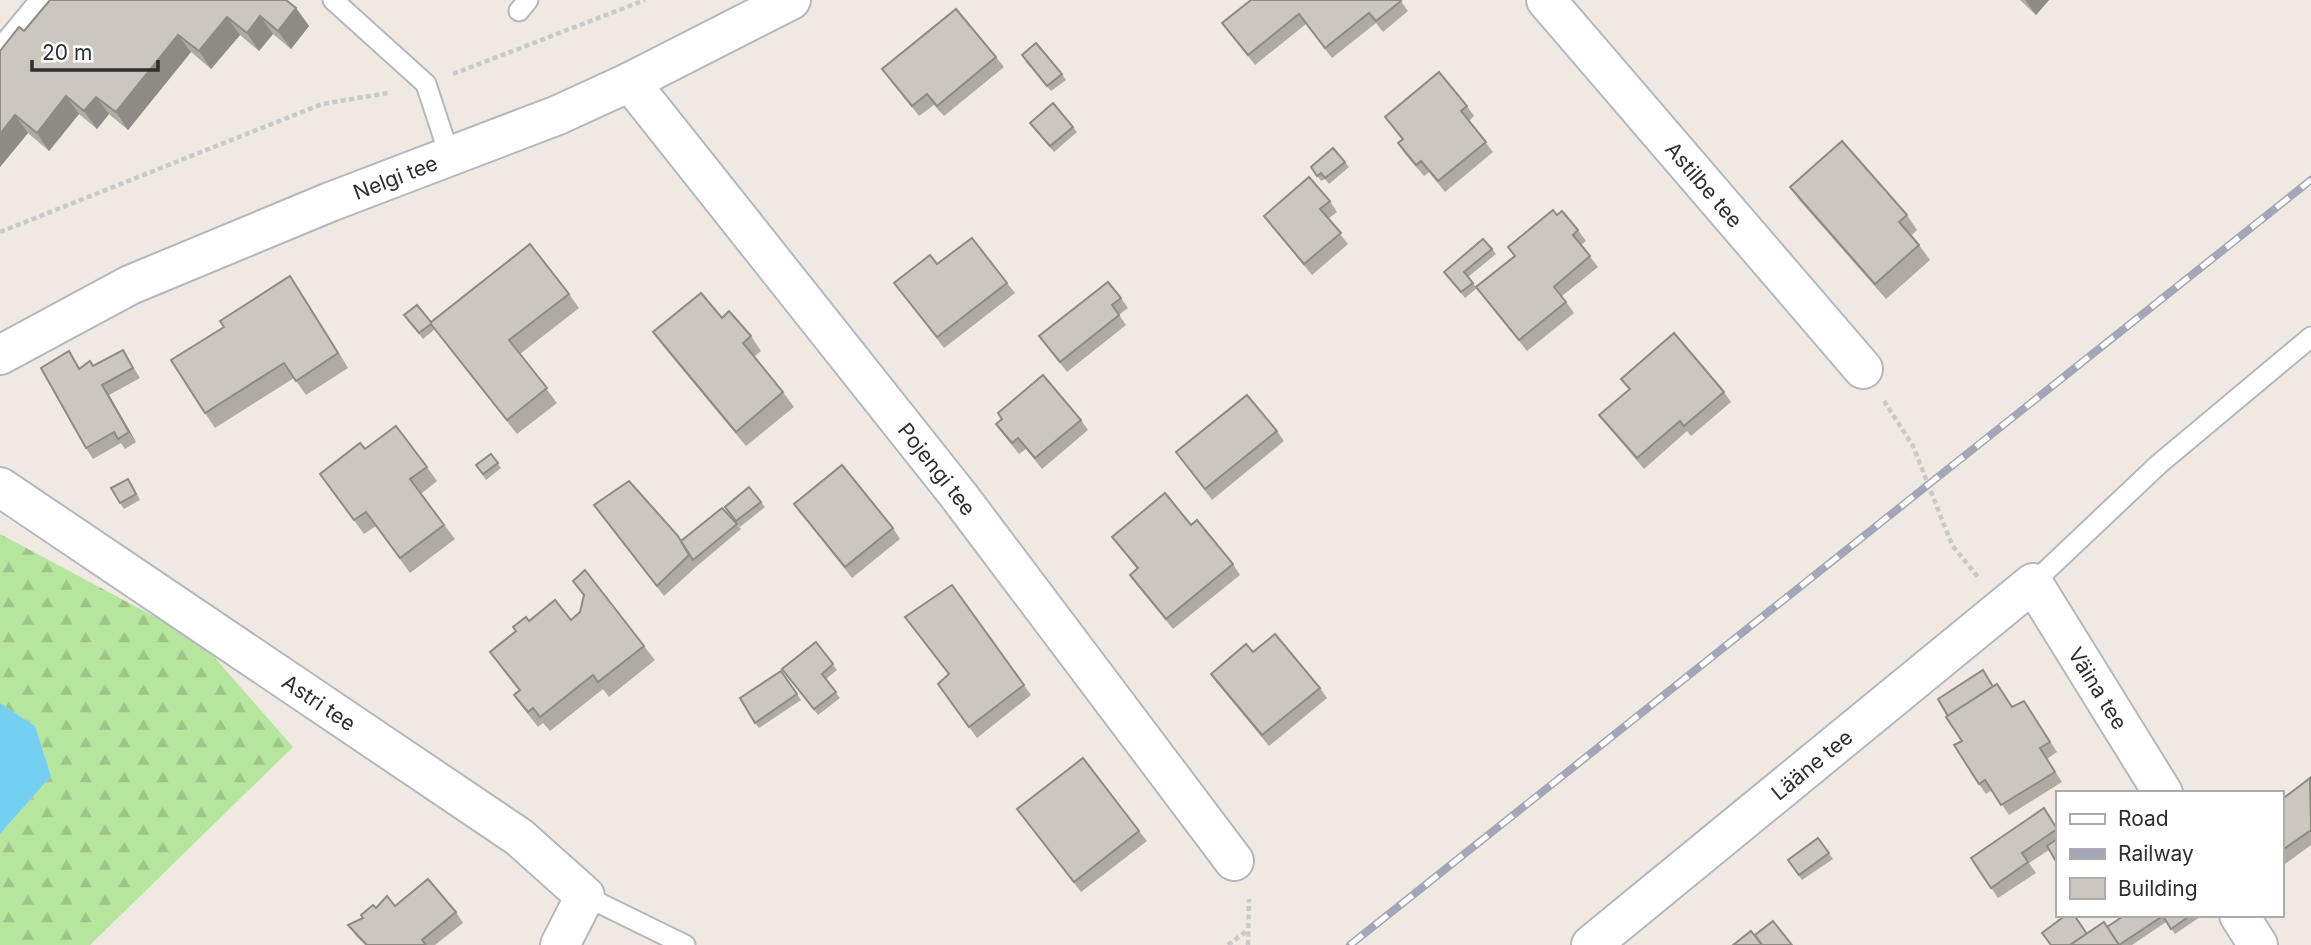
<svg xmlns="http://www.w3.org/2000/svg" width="2311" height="945" viewBox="0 0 2311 945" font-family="Inter,sans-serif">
  <defs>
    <pattern id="forest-firs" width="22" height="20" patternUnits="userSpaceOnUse" patternTransform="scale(1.75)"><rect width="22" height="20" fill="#b6e59e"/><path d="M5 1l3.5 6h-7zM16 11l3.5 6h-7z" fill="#9dc588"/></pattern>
  </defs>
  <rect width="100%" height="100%" fill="#efe9e1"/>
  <path fill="url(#forest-firs)" d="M0 534 200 641 293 747 90 945H0V834L51 776 35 726 0 703Z"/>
  <path fill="#75cff0" d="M0 703 35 726 51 776 0 834Z"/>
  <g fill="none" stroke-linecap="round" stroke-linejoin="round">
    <g stroke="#b4b7c1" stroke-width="23">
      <g id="service">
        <path d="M333 0 426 84 450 157"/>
        <path d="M519 11 528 0"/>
        <path d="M2 46 40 0"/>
        <path d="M2033 583 2159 464 2311 337"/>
        <path d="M585 896 685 945"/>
      </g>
    </g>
    <g stroke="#b4b7c1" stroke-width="42">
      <g id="minor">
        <path id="s1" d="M1546 0 1863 369"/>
        <path id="s2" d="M630 82 959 496 1234 861"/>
        <path id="s3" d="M0 355 130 285 330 202 558 115 630 82 791 0"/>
        <path id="s4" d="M0 487 519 837 585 896 560 945"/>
        <path d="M2239 915 2258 945"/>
        <path id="s5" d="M1591 945 2033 583 2163 793"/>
      </g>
    </g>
    <g stroke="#c9c9c9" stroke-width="4.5" stroke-dasharray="5 3.5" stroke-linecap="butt">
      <path d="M453 74 645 0"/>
      <path d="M0 232 322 104 388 93"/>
      <path d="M1884 401 1913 446 1952 545 1978 577"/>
      <path d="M1228 945 1248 930"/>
      <path d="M1248 945 1249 899"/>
    </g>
    <use href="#service" stroke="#fff" stroke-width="19"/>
    <use href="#minor" stroke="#fff" stroke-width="38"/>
    <g stroke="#a3a6b8" stroke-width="8">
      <path id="rail" d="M1350 945 2311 180"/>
    </g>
    <use href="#rail" stroke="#fff" stroke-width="5" stroke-dasharray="16" stroke-linecap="butt"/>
  </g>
  <g fill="#afaba4">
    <path d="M1400 0 1408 11 1383 32 1376 23 1332 58 1306 24 1255 65 1222 23Z"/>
    <path d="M2020 0H2049L2036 15Z"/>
    <path d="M296 8 309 26 291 49 273 34 259 51 240 35 211 69 191 52 128 130 109 114 97 129 79 114 49 151 28 133 0 167 24 31Z"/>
    <path d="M996 57 1004 67 944 116 934 105 919 116 882 69Z"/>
    <path d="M1025 61 1062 74 1066 80 1051 91Z"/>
    <path d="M1467 106 1474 116 1469 121 1493 152 1445 192 1429 172 1424 176 1405 154 1398 143 1402 140 1385 117Z"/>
    <path d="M1030 123 1073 127 1077 132 1054 152Z"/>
    <path d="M1345 162 1349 167 1329 184 1325 179 1321 181 1311 167Z"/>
    <path d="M1790 187 1907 215 1917 230 1911 236 1919 245 1930 260 1886 299 1800 201Z"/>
    <path d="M1330 201 1337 212 1328 219 1348 244 1312 275 1271 226 1264 216Z"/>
    <path d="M1557 215 1578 230 1586 241 1581 245 1598 267 1562 296 1574 313 1527 351 1477 288 1465 298 1444 272 1492 249 1496 254 1468 277 1476 287 1514 256 1508 247Z"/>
    <path d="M937 264 1007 283 1015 293 944 348 894 283Z"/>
    <path d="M300 291 348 368 306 395 294 378 215 428 205 413Z"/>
    <path d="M569 294 579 308 520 354 557 403 517 434 435 329 423 339 408 320 431 322Z"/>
    <path d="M1121 298 1128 308 1119 315 1126 325 1067 372 1039 336Z"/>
    <path d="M722 318 751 336 761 351 754 357 783 392 794 407 746 446 663 346 653 332Z"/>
    <path d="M123 350 140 378 109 395 136 442 125 449 121 443 93 459 86 448 69 351 80 368 94 366Z"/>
    <path d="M1621 379 1724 392 1731 402 1691 436 1687 431 1644 469 1607 425 1599 415 1629 389Z"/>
    <path d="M998 413 1081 420 1088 430 1042 469 1026 449 1019 454 1003 434 996 424 1002 419Z"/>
    <path d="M1277 431 1284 441 1212 500 1176 452Z"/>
    <path d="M365 449 427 467 437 481 421 494 455 539 410 573 376 526 364 534 320 474Z"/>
    <path d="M491 454 501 468 486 480 476 465Z"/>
    <path d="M132 484 140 500 124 509 120 503Z"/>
    <path d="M749 487 765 507 740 527 725 507Z"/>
    <path d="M794 504 893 528 900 539 852 578Z"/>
    <path d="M594 505 681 541 737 524 741 529 697 566 664 596Z"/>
    <path d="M1112 537 1233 564 1240 575 1173 629 1130 575 1137 569Z"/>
    <path d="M573 581 644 646 655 660 609 697 603 689 550 731 543 723 538 727 524 709 514 695 519 691 490 652 529 621 571 620 580 612 584 596Z"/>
    <path d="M952 585 1031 695 977 738 938 684 948 674Z"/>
    <path d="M816 642 837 670 826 679 840 698 818 715 782 669Z"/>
    <path d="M1253 652 1320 688 1327 698 1269 746 1218 684 1211 674Z"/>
    <path d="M781 671 801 700 759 728 755 723Z"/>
    <path d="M1993 687 2013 707 2024 701 2057 752 2047 759 2062 782 2009 815 1992 790 1986 794 1979 784Z"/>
    <path d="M2311 779V845L2281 867V800Z"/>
    <path d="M1017 809 1139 831 1147 841 1081 892Z"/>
    <path d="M2057 827V863L2049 850 2029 863 2036 873 1998 898 1971 858Z"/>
    <path d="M1818 838 1833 859 1802 880 1788 860Z"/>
    <path d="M395 906 456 912 463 923 435 945H365L356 936 348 925 363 918 376 908Z"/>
    <path d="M2125 915H2203L2175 934 2166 922 2132 945H2051L2107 927Z"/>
  </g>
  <g fill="#8e8b86">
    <path d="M2025 0H2049L2036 15Z"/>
    <path d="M296 8 309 26 291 49 278 31Z"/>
    <path d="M260 16 273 34 259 51 247 33Z"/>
    <path d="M227 17 240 35 211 69 199 51Z"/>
    <path d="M178 35 191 52 128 130 116 112Z"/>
    <path d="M66 96 79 114 49 151 37 133Z"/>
    <path d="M96 97 109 114 97 129 84 111Z"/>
    <path d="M15 115 28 133 0 167V134Z"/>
    <path d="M290 276 300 291 348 368 338 353Z"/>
    <path d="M102 385 109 395 136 442 129 432Z"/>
  </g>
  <g fill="#cbc7bf" stroke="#8e8b86" stroke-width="2">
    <path d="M50 0H286L296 8 278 31 260 16 247 33 227 17 199 51 178 35 116 112 96 97 84 111 66 96 37 133 15 115 0 134V51L19 27 24 31Z"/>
    <path d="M1251 0H1400L1401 1 1376 21 1369 13 1325 48 1299 14 1248 55 1222 23Z"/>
    <path d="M956 9 996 57 937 106 927 94 912 106 882 69Z"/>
    <path d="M1036 43 1062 74 1047 86 1022 55Z"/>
    <path d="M1439 72 1467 106 1461 111 1486 142 1438 181 1421 161 1416 165 1398 143 1403 139 1385 117Z"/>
    <path d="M1053 103 1073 127 1050 146 1030 123Z"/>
    <path d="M1842 141 1907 215 1899 222 1919 245 1875 284 1790 187Z"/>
    <path d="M1333 148 1345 162 1325 178 1321 173 1317 176 1311 167Z"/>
    <path d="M1309 177 1330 201 1320 209 1341 233 1304 264 1264 216Z"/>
    <path d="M1553 210 1557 215 1562 211 1578 230 1573 235 1590 256 1554 287 1566 302 1519 340 1476 287 1515 256 1508 247Z"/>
    <path d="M972 238 1007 283 937 337 894 283 930 255 937 264Z"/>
    <path d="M1483 239 1492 249 1464 272 1473 283 1461 292 1444 272Z"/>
    <path d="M530 244 569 294 509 340 547 388 507 420 430 323Z"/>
    <path d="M290 276 338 353 296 381 284 363 205 413 171 360 224 327 220 321Z"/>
    <path d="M1108 282 1121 298 1112 305 1119 315 1060 362 1039 336Z"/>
    <path d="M701 293 722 318 729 311 751 336 743 343 783 392 736 432 653 332Z"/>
    <path d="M417 305 431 322V324L419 333 404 315Z"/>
    <path d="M1674 333 1724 392 1684 426 1680 421 1637 458 1599 415 1630 389 1621 379Z"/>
    <path d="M123 350 133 368 102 385 129 432 118 439 114 432 86 448 41 368 69 351 79 369 90 361 93 366Z"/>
    <path d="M1043 375 1081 420 1035 458 1018 438 1012 443 996 424 1002 419 998 413Z"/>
    <path d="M1247 395 1277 431 1205 489 1176 452Z"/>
    <path d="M396 426 427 467 410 479 444 525 400 558 366 512 354 520 320 474 360 443 365 449Z"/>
    <path d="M491 454 498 463 483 474 476 465Z"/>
    <path d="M842 465 893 528 845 567 794 504Z"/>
    <path d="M128 479 136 494 120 503 111 488Z"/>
    <path d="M629 481 678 536 689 555 657 586 594 505Z"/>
    <path d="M749 487 761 502 736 521 725 507Z"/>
    <path d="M1165 493 1191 525 1197 520 1233 564 1166 619 1130 575 1138 568 1112 537Z"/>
    <path d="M722 508 737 524 693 560 681 541Z"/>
    <path d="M585 570 644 646 598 682 593 675 540 717 533 708 528 712 514 695 520 690 490 652 516 631 513 627 526 617 529 621 555 600 571 620 580 612 584 595 573 581Z"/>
    <path d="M952 585 1024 685 969 727 938 684 949 674 905 617Z"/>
    <path d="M1275 634 1320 688 1262 735 1211 674 1246 644 1253 652Z"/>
    <path d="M816 642 833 664 822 674 836 692 814 709 782 669Z"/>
    <path d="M1983 670 1993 687 1948 716 1938 699Z"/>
    <path d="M781 671 797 694 755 723 740 698Z"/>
    <path d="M1997 684 2012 707 2024 701 2050 742 2040 748 2055 772 2001 805 1985 780 1979 784 1954 745 1962 741 1946 717Z"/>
    <path d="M1083 758 1139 831 1074 882 1017 809Z"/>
    <path d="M2310 778 2311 830 2281 851V800Z"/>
    <path d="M2044 808 2057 829 2022 853 2028 862 1991 888 1971 858Z"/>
    <path d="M1818 838 1829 853 1799 875 1788 860Z"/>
    <path d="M2057 839V863L2047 846Z"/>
    <path d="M428 879 456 912 422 940 426 945H367L348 925 363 918 361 915 373 905 376 908 387 896 395 906Z"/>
    <path d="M2066 915H2074L2087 934 2070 945H2051L2042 933Z"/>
    <path d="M2125 915H2191L2171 929 2163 916 2119 945 2107 927Z"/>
    <path d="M1773 921 1792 945H1762L1755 935Z"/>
    <path d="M2104 922 2119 945H2070Z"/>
    <path d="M1751 931 1762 945H1733Z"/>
  </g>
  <g text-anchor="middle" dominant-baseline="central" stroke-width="5" stroke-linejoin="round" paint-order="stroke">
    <g font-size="21" fill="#2e2e2e" stroke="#fff">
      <text stroke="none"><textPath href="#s3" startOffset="434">Nelgi tee</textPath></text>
      <text stroke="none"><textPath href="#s1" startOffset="243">Astilbe tee</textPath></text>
      <text stroke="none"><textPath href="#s2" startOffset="494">Pojengi tee</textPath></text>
      <text stroke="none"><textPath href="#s5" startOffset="695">Väina tee</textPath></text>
      <text stroke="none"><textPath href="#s4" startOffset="385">Astri tee</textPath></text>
      <text stroke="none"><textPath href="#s5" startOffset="285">Lääne tee</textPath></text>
    </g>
  </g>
  <rect x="2056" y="791" width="228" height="126" fill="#ffffff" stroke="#ababab" stroke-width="2"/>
  <rect x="2070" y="814" width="35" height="10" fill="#ffffff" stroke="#ababab" stroke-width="2"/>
  <text x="2118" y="826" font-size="21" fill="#2e2e2e">Road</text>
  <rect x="2070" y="849" width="35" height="10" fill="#a3a6b8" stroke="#ababab" stroke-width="2"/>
  <text x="2118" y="861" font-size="21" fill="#2e2e2e">Railway</text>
  <rect x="2070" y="878" width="35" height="21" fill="#cbc7bf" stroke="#ababab" stroke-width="2"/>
  <text x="2118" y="896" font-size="21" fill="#2e2e2e">Building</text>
  <path d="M32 60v10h126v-10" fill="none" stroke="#2e2e2e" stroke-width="3.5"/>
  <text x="42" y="60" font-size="21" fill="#2e2e2e" stroke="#ffffff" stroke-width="5" paint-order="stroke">20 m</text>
</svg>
